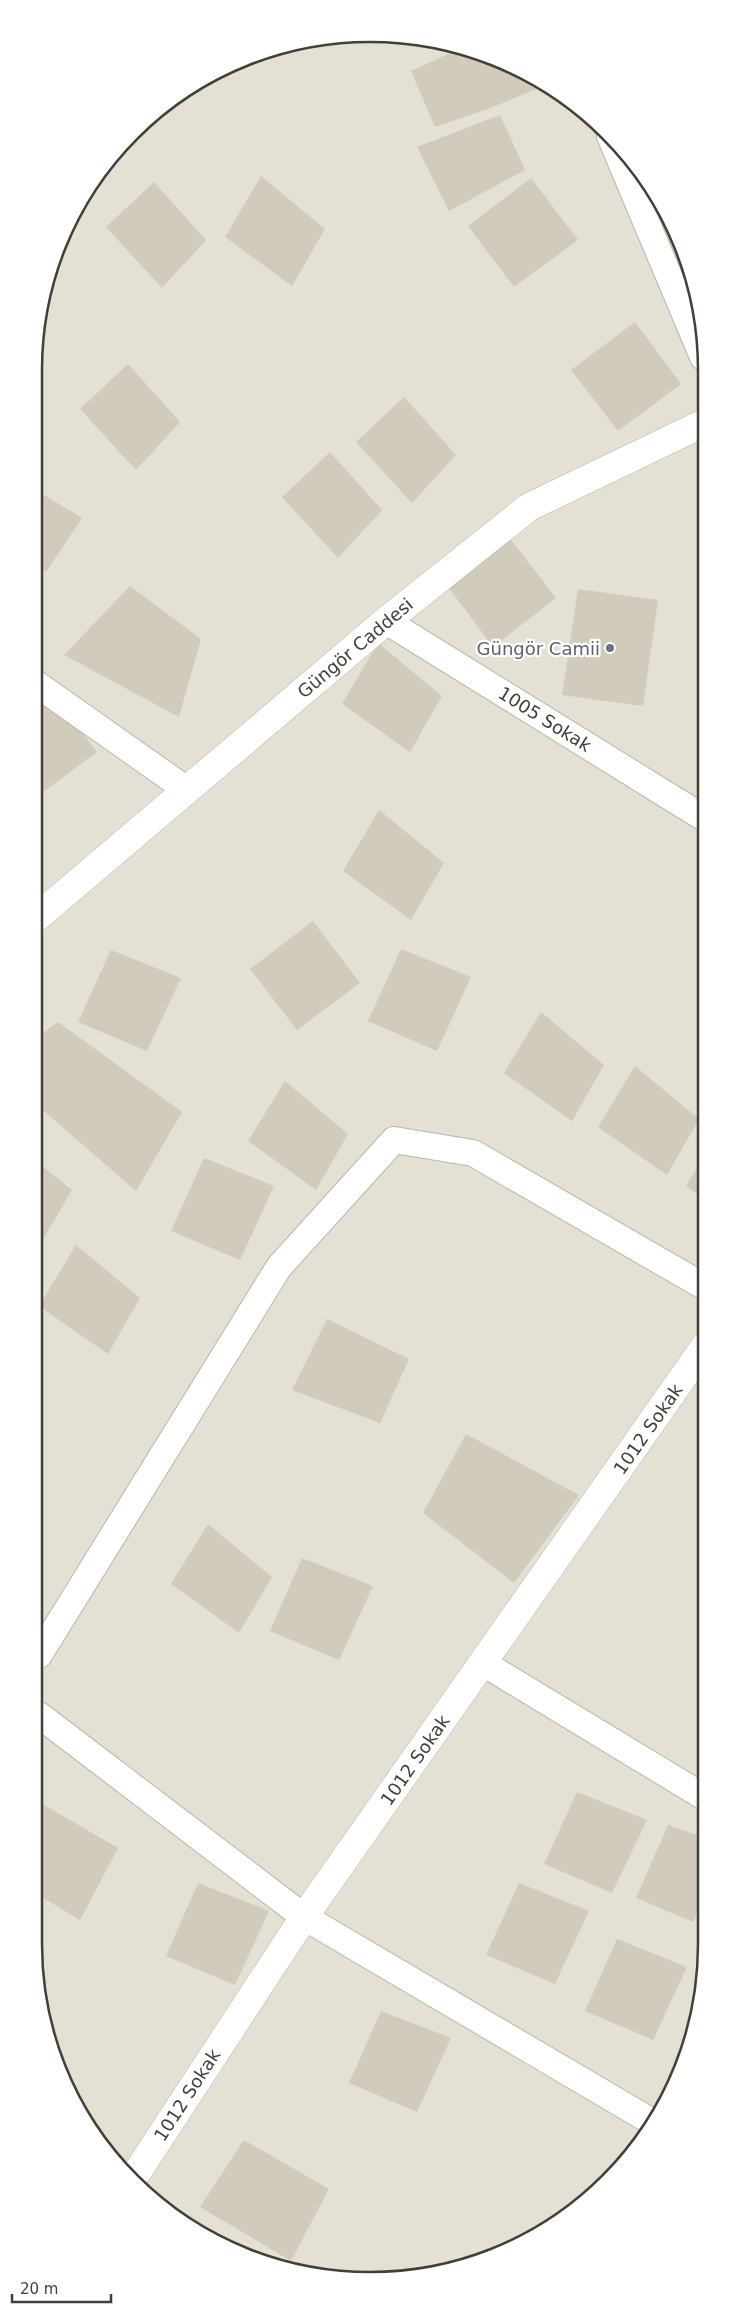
<svg xmlns="http://www.w3.org/2000/svg" width="740" height="2314" viewBox="0 0 740 2314" font-family="'DejaVu Sans',sans-serif">
  <rect width="100%" height="100%" fill="#f1eee6"/>
  <path fill="#e4e0d4" d="M370 34 436 40 538 79 608 132 672 222 703 326 706 1944 700 2010 681 2072 650 2131 608 2182 557 2223 457 2269 392 2280 326 2277 221 2245 165 2211 117 2166 59 2072 40 2009 34 370 40 304 59 241 91 183 132 132 183 90 242 59 305 40Z"/>
  <g fill="#d1cbbc">
    <path d="M459 49 538 79 546 85 493 107 435 127 411 71Z"/>
    <path d="M500 115 525 170 449 211 417 147Z"/>
    <path d="M261 176 325 229 292 286 225 237Z"/>
    <path d="M531 178 578 240 514 287 468 226Z"/>
    <path d="M154 182 206 240 162 288 106 227Z"/>
    <path d="M635 322 681 384 618 431 571 370Z"/>
    <path d="M128 364 180 422 136 470 80 409Z"/>
    <path d="M404 397 456 455 412 503 356 442Z"/>
    <path d="M330 452 382 510 338 558 282 497Z"/>
    <path d="M34 489 82 518 46 572 35 563Z"/>
    <path d="M509 537 556 598 493 647 446 584Z"/>
    <path d="M130 586 201 639 179 717 64 655Z"/>
    <path d="M578 589 658 600 643 706 562 695Z"/>
    <path d="M378 643 442 696 410 752 342 704Z"/>
    <path d="M50 691 97 752 35 798V702Z"/>
    <path d="M379 810 444 863 411 920 343 871Z"/>
    <path d="M313 921 360 983 297 1030 250 969Z"/>
    <path d="M401 949 471 977 437 1051 368 1021Z"/>
    <path d="M111 950 181 978 147 1051 78 1022Z"/>
    <path d="M541 1012 604 1065 572 1121 504 1073Z"/>
    <path d="M58 1022 182 1112 136 1191 37 1105 36 1038Z"/>
    <path d="M635 1066 699 1119 667 1175 598 1127Z"/>
    <path d="M285 1081 348 1134 316 1190 248 1141Z"/>
    <path d="M705 1154V1199L686 1186Z"/>
    <path d="M204 1158 274 1186 240 1260 171 1231Z"/>
    <path d="M37 1162 72 1190 39 1246 37 1245Z"/>
    <path d="M76 1245 140 1298 108 1354 39 1306Z"/>
    <path d="M327 1319 409 1359 380 1423 292 1390Z"/>
    <path d="M466 1434 579 1495 514 1583 423 1513Z"/>
    <path d="M208 1524 272 1577 239 1633 171 1584Z"/>
    <path d="M302 1558 373 1586 339 1660 270 1631Z"/>
    <path d="M577 1792 647 1820 612 1893 544 1864Z"/>
    <path d="M39 1802 118 1848 80 1920 40 1896Z"/>
    <path d="M668 1825 706 1838V1895L693 1922 636 1898Z"/>
    <path d="M198 1883 269 1911 235 1985 166 1956Z"/>
    <path d="M519 1883 589 1911 555 1984 486 1955Z"/>
    <path d="M617 1939 687 1967 653 2040 585 2011Z"/>
    <path d="M381 2011 451 2038 417 2112 349 2083Z"/>
    <path d="M244 2140 329 2189 291 2261 200 2207Z"/>
  </g>
  <g fill="none" stroke-linecap="round" stroke-linejoin="round">
    <g stroke="#bbb6a9" stroke-width="28">
      <g id="minor">
        <path d="M610 136 703 357"/>
        <path d="M386 621 704 818"/>
        <path d="M35 683 187 790"/>
        <path d="M39 1655 279 1267 394 1140 473 1153 705 1287"/>
        <path d="M483 1663 706 1798"/>
        <path d="M39 1715 304 1917 654 2123"/>
      </g>
    </g>
    <g stroke="#bbb6a9" stroke-width="29">
      <g id="tertiary">
        <path d="M36 918 386 621 529 507 704 423"/>
        <path d="M132 2180 304 1917 705 1346"/>
      </g>
    </g>
    <use href="#minor" stroke="#fff" stroke-width="26"/>
    <use href="#tertiary" stroke="#fff" stroke-width="28"/>
  </g>
  <circle fill="#6b7280" stroke="#fff" stroke-width="2" cx="610" cy="648" r="5"/>
  <g text-anchor="middle" dominant-baseline="central" stroke-width="4.5" stroke-linejoin="round" paint-order="stroke">
    <g font-size="18" fill="#433f36" stroke="#fff">
      <text transform="translate(355 648) rotate(-40)">Güngör Caddesi</text>
      <text transform="translate(545 719) rotate(32)">1005 Sokak</text>
      <text transform="translate(648 1429) rotate(-55)">1012 Sokak</text>
      <text transform="translate(415 1760) rotate(-55)">1012 Sokak</text>
      <text transform="translate(187 2095) rotate(-57)">1012 Sokak</text>
    </g>
    <g font-size="18" fill="#5b616d" stroke="#fff" text-anchor="end">
      <text x="600" y="648">Güngör Camii</text>
    </g>
  </g>
  <path d="M0 0H740V2314H0ZM370 42H370A328 328 0 0 1 698 370V1944A328 328 0 0 1 370 2272H370A328 328 0 0 1 42 1944V370A328 328 0 0 1 370 42Z" fill="#fff" fill-rule="evenodd"/>
  <path fill="none" stroke="#433f36" stroke-width="2.5" d="M370 42H370A328 328 0 0 1 698 370V1944A328 328 0 0 1 370 2272H370A328 328 0 0 1 42 1944V370A328 328 0 0 1 370 42Z"/>
  <path d="M12 2294v8h99v-8" fill="none" stroke="#433f36" stroke-width="2.5"/>
  <text x="20" y="2294" font-size="15" fill="#433f36" stroke="#ffffff" stroke-width="4" paint-order="stroke">20 m</text>
</svg>
